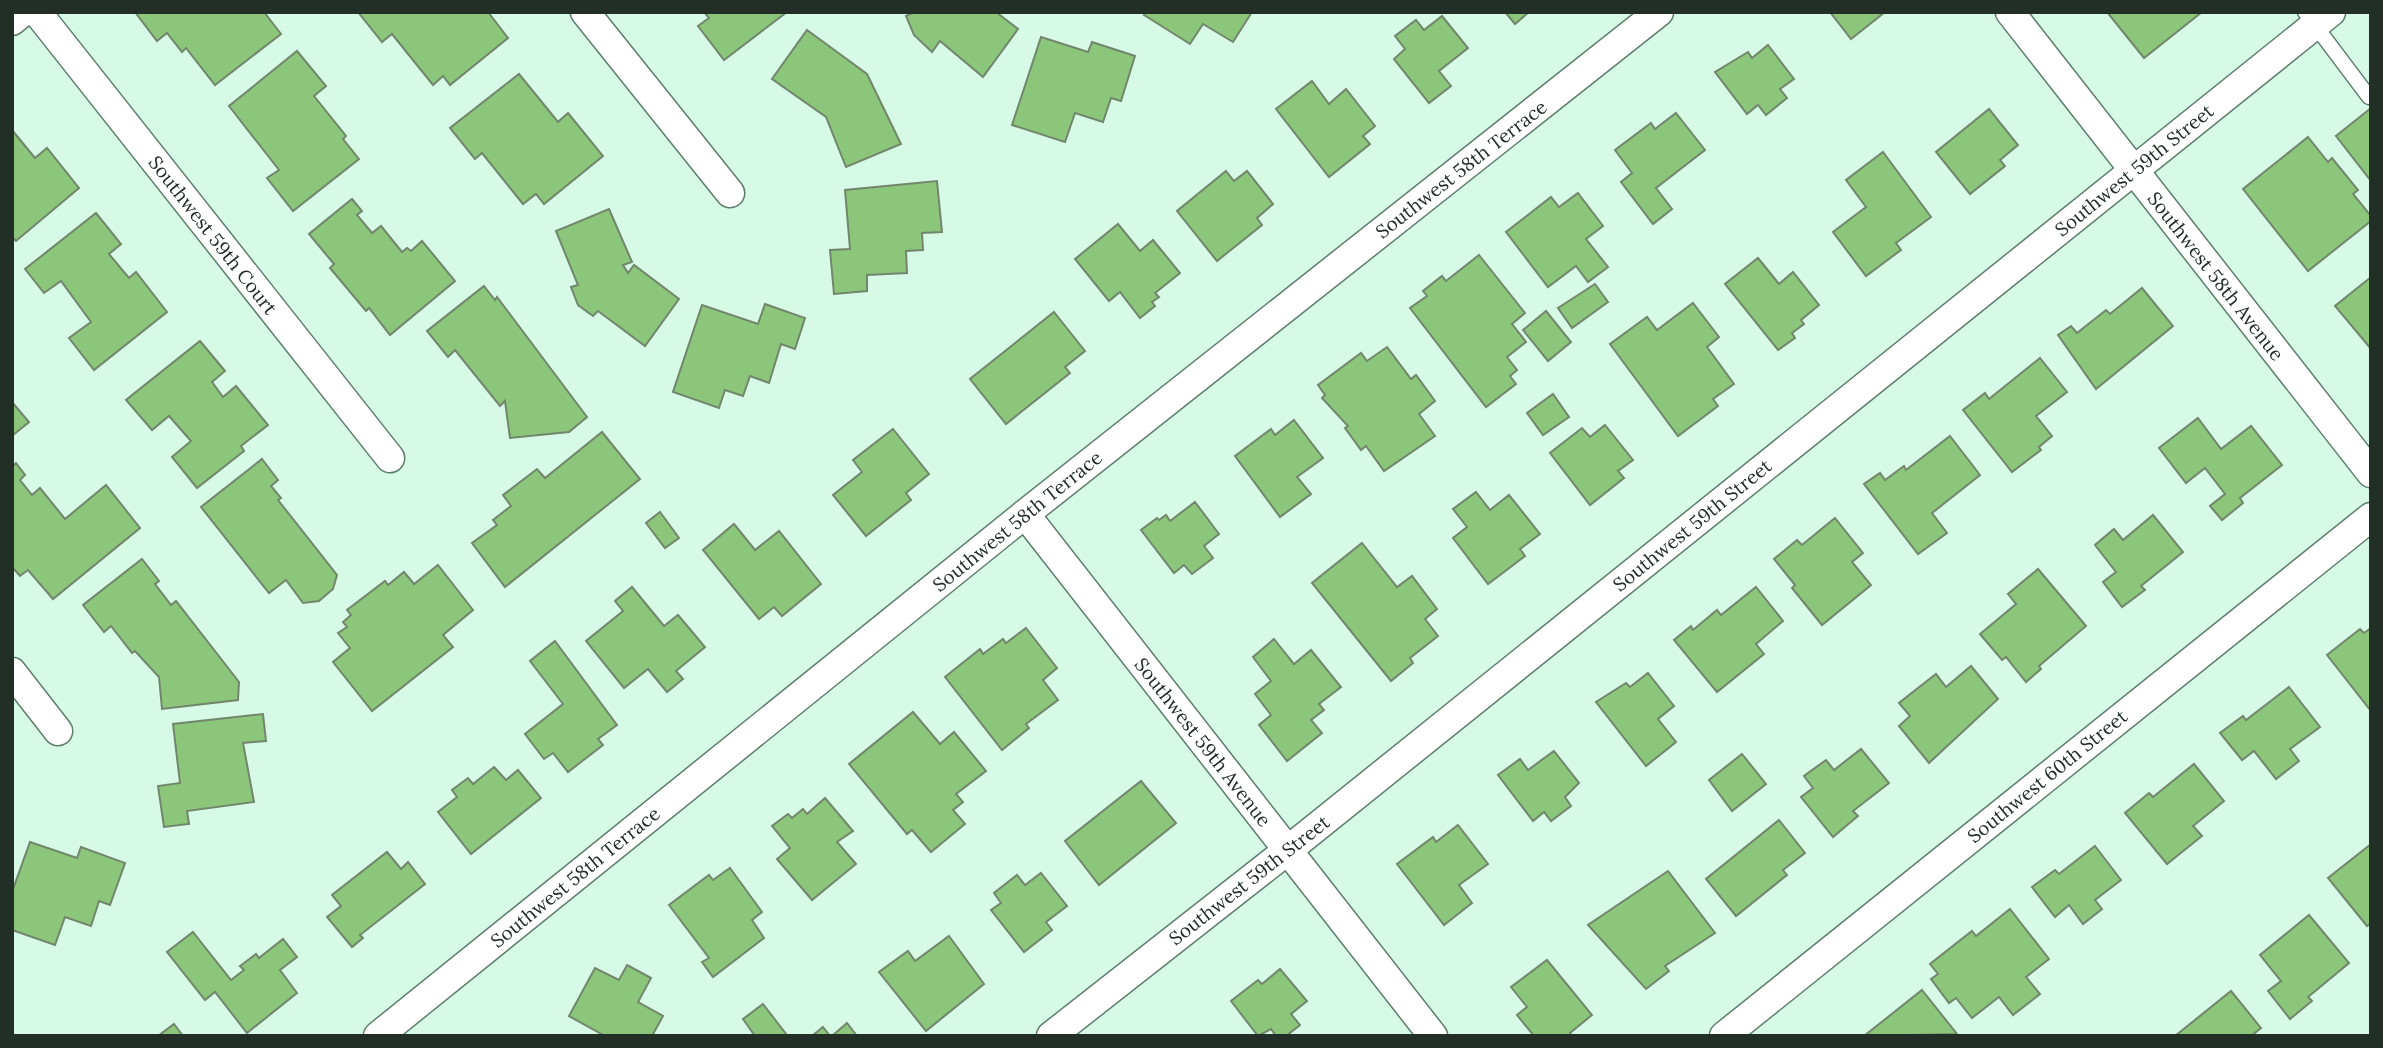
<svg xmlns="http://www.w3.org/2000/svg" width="2383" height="1048" viewBox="0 0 2383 1048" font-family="Lora,serif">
  <rect width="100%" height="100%" fill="#d6fae6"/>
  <g fill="#8cc67b" stroke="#72866c" stroke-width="2">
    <path d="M135 12H264L281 34 215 85 186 48 182 52 167 33 157 41Z"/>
    <path d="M358 12H488L508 38 450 85 443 76 433 85 392 34 382 42Z"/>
    <path d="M704 12H787L724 60 698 26 709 18Z"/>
    <path d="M914 12H996L1018 29 983 77 940 41 932 52 914 35 906 16Z"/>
    <path d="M1146 12H1252L1233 42 1203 24 1190 44 1144 15Z"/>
    <path d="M1505 12H1529L1515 24Z"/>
    <path d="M1830 12H1885L1851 39Z"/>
    <path d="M2107 12H2202L2144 58Z"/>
    <path d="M1442 16 1468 48 1439 71 1451 86 1429 103 1394 59 1405 49 1395 36 1416 20 1424 30Z"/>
    <path d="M807 30 867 74 901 144 846 167 826 117 772 79Z"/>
    <path d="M1041 37 1088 52 1092 42 1135 56 1121 101 1111 98 1103 122 1075 113 1065 142 1012 125Z"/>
    <path d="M1768 45 1794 79 1780 89 1787 98 1766 115 1758 105 1747 114 1715 72 1748 52 1752 58Z"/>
    <path d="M297 51 326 86 314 96 346 136 343 139 359 159 293 211 267 178 279 170 229 106Z"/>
    <path d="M519 74 558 122 568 113 603 156 544 204 536 194 523 204 482 153 475 159 450 128Z"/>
    <path d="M1312 81 1329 104 1346 89 1375 126 1363 136 1370 144 1329 177 1276 109Z"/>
    <path d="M2371 108V181L2336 136Z"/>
    <path d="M1989 109 2018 145 2000 160 2005 166 1970 194 1936 152Z"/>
    <path d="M1676 113 1705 150 1656 188 1672 209 1653 224 1621 182 1632 173 1615 150 1651 123 1655 129Z"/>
    <path d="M12 130 35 158 47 148 79 188 16 241 12 237Z"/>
    <path d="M2308 137 2328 162 2332 158 2358 190 2353 194 2371 216V221L2308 271 2243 189Z"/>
    <path d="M1883 152 1931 217 1896 243 1901 250 1866 276 1833 232 1866 207 1846 180Z"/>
    <path d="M1226 171 1234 181 1247 171 1273 204 1257 218 1262 225 1217 261 1177 211Z"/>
    <path d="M937 181 942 232 922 233 923 250 906 251 907 273 867 275V291L834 294 830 250 850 249 845 190Z"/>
    <path d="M1578 193 1603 226 1586 239 1608 267 1588 282 1576 266 1548 287 1506 232 1551 197 1559 207Z"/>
    <path d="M352 199 362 211 357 215 372 233 381 226 402 252 407 248 411 251 422 241 455 281 390 335 369 308 366 311 330 268 334 264 309 234Z"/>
    <path d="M609 209 632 262 623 265 628 273 634 265 679 299 645 346 598 311 593 316 578 305 571 287 578 285 556 231Z"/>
    <path d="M96 213 121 244 109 254 129 278 136 272 167 312 94 370 69 338 91 322 61 281 44 293 25 269Z"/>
    <path d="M1118 224 1140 251 1153 240 1180 273 1155 293 1159 297 1152 302 1155 306 1140 318 1120 292 1109 301 1075 259Z"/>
    <path d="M1479 255 1525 313 1512 324 1526 342 1507 357 1517 370 1510 376 1516 384 1486 407 1410 308 1427 296 1423 291 1442 276 1446 281Z"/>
    <path d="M1758 258 1779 284 1793 272 1819 305 1801 320 1804 324 1792 333 1795 338 1778 350 1725 284Z"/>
    <path d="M2371 277V349L2335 306Z"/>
    <path d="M1595 284 1608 302 1572 328 1558 308Z"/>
    <path d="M484 286 495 300 497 297 587 417 569 432 510 438 505 401 500 406 455 350 448 357 427 331Z"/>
    <path d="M2142 288 2173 326 2096 389 2058 335 2071 326 2077 333 2106 310 2110 314Z"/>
    <path d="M1693 303 1719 337 1707 347 1734 384 1713 399 1718 406 1678 436 1610 344 1647 317 1657 330Z"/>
    <path d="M765 304 805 318 795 349 781 344 769 383 750 376 743 396 725 390 719 408 673 392 702 305 758 324Z"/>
    <path d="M1546 311 1571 342 1548 361 1523 330Z"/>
    <path d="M1054 312 1085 351 1065 367 1070 373 1006 424 970 379Z"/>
    <path d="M200 341 225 371 212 382 223 397 236 386 268 425 241 446 244 451 197 488 172 457 191 441 169 416 152 430 126 400Z"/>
    <path d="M1387 347 1411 379 1416 375 1435 401 1419 414 1435 436 1384 471 1366 446 1361 450 1345 428 1348 426 1322 398 1325 395 1318 385 1361 353 1367 361Z"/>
    <path d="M2040 358 2067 392 2036 416 2052 436 2039 447 2041 450 2012 472 1963 410 1985 393 1989 399Z"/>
    <path d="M1553 394 1569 417 1543 435 1527 413Z"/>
    <path d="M12 402 29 422 12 436Z"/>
    <path d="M2198 418 2221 449 2251 426 2282 465 2240 498 2243 503 2222 520 2210 506 2225 494 2205 468 2186 483 2159 448Z"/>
    <path d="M1294 420 1323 458 1297 477 1311 494 1280 517 1235 456 1271 429 1275 435Z"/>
    <path d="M1605 425 1633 460 1618 471 1624 478 1590 505 1550 453 1582 428 1590 437Z"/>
    <path d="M893 429 929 474 906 493 911 500 866 536 833 495 862 472 853 460Z"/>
    <path d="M602 432 640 479 505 587 472 543 497 525 493 520 511 506 503 495 537 469 545 478Z"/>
    <path d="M1950 436 1980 475 1932 513 1947 533 1918 554 1864 484 1880 473 1885 480 1904 466 1906 470Z"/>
    <path d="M262 459 278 480 271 486 281 498 278 500 337 575 333 589 319 601 303 603 286 580 269 593 201 507Z"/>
    <path d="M16 463 25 475 20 480 32 495 40 488 65 519 106 485 140 528 53 599 28 570 20 576 12 567V467Z"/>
    <path d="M1476 492 1490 510 1509 495 1540 534 1520 549 1525 556 1488 584 1453 538 1467 527 1453 509Z"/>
    <path d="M1195 502 1219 534 1204 546 1213 558 1192 574 1184 565 1174 573 1141 530 1157 518 1159 520 1166 515 1170 521Z"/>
    <path d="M660 512 679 538 665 548 646 523Z"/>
    <path d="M2153 515 2183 552 2141 586 2145 590 2122 607 2103 582 2116 572 2095 545 2114 529 2123 540Z"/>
    <path d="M1835 518 1863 553 1852 562 1871 585 1822 625 1792 588 1795 585 1774 559 1797 540 1802 545Z"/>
    <path d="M734 524 755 550 779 531 821 584 782 616 774 607 759 619 703 550Z"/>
    <path d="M1362 543 1397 587 1412 576 1437 609 1425 619 1438 636 1410 658 1413 663 1391 681 1312 583Z"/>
    <path d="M142 559 159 581 155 584 171 605 176 601 239 682 238 700 162 709 159 677 135 651 132 653 111 626 104 632 83 605Z"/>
    <path d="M438 565 473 610 443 635 453 647 372 711 333 662 350 648 338 633 347 627 343 622 351 615 347 610 385 581 388 585 404 572 414 584Z"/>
    <path d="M2038 569 2086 626 2039 666 2041 669 2026 682 2006 657 2002 660 1980 634 2016 604 2008 594Z"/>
    <path d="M632 587 664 626 678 615 705 647 676 671 683 679 667 692 648 669 624 688 586 641 623 611 615 601Z"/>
    <path d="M1756 587 1783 621 1756 644 1764 654 1717 692 1674 640 1691 626 1693 630 1717 610 1721 615Z"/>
    <path d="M1026 628 1057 668 1043 680 1058 700 1026 724 1029 728 1002 750 945 677 980 649 983 654 1003 639 1006 643Z"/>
    <path d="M2371 628V711L2327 655 2360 629 2364 633Z"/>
    <path d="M1274 639 1294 664 1311 650 1341 687 1319 704 1324 710 1311 720 1322 733 1287 761 1259 725 1271 715 1255 694 1271 681 1253 657Z"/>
    <path d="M555 641 617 725 598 739 603 745 568 772 553 753 544 759 525 734 563 704 530 661Z"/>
    <path d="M1971 666 1998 699 1929 763 1899 726 1910 716 1899 703 1936 674 1946 687Z"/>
    <path d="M1648 673 1674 706 1658 719 1676 742 1646 766 1596 702 1626 683 1630 687Z"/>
    <path d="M2289 687 2320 727 2290 749 2299 761 2276 779 2254 751 2242 760 2220 733 2243 716 2246 720Z"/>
    <path d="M913 712 940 744 954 732 986 771 956 794 963 802 953 810 965 824 931 852 912 830 907 834 849 764Z"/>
    <path d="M263 714 266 741 243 743 254 802 187 811 189 824 164 827 158 786 180 783 173 724Z"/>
    <path d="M1861 749 1889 783 1853 811 1858 816 1833 837 1801 797 1813 788 1804 776 1826 760 1834 770Z"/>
    <path d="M1554 751 1579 783 1565 797 1571 806 1551 821 1544 812 1533 821 1498 775 1520 759 1528 770Z"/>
    <path d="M1742 754 1766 784 1732 811 1709 780Z"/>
    <path d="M2194 764 2224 801 2193 826 2202 836 2167 864 2125 813 2149 793 2153 797Z"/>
    <path d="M494 767 506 780 518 770 541 798 471 854 438 812 457 797 452 790 468 778 473 784Z"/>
    <path d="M1141 781 1176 823 1099 885 1065 841Z"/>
    <path d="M825 798 853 831 837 842 856 864 812 900 777 859 790 848 772 826 788 814 792 818 803 809 807 814Z"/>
    <path d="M1779 820 1805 853 1783 870 1787 875 1736 916 1706 879Z"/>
    <path d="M1458 825 1488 864 1459 885 1472 903 1444 925 1397 864 1433 837 1436 842Z"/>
    <path d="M30 842 77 858 81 847 125 863 110 905 99 901 91 926 65 917 55 945 12 930V892Z"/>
    <path d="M2371 844V923L2367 926 2328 878Z"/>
    <path d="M2095 846 2121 880 2095 900 2102 909 2083 924 2069 905 2055 917 2032 887 2055 870 2059 874Z"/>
    <path d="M387 852 401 869 408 862 425 884 360 935 363 938 352 947 327 917 341 906 332 895Z"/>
    <path d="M730 868 762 912 752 920 764 938 713 977 702 962 709 958 669 905 709 875 713 880Z"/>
    <path d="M1668 871 1715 933 1665 966 1669 971 1646 989 1588 925Z"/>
    <path d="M1041 873 1067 906 1046 922 1052 930 1024 952 991 910 1001 903 994 893 1017 875 1025 885Z"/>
    <path d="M2010 909 2049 959 2026 977 2040 994 2013 1015 1999 997 1972 1018 1956 998 1949 1003 1931 979 1938 974 1930 964 1972 931 1976 936Z"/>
    <path d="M2309 915 2349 963 2308 997 2312 1001 2290 1019 2268 991 2281 981 2260 955Z"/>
    <path d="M193 932 231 980 244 970 240 966 256 954 259 958 283 939 297 957 280 970 297 993 247 1033 215 992 205 1000 167 952Z"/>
    <path d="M949 936 984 984 926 1031 879 972 908 951 915 961Z"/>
    <path d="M1547 960 1592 1015 1570 1033 1572 1036H1534L1517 1015 1527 1007 1511 987Z"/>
    <path d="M627 965 651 978 638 1002 663 1016 652 1036H605L569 1016 595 968 619 980Z"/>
    <path d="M1280 969 1307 1001 1291 1014 1300 1025 1286 1036H1276L1271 1029 1258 1036 1231 1001 1258 980 1262 984Z"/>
    <path d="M1922 990 1957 1034 1864 1036Z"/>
    <path d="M2231 991 2261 1028 2251 1036H2175Z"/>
    <path d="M763 1004 786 1034 784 1036H755L743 1019Z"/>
    <path d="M847 1023 857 1036H832Z"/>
    <path d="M174 1024 183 1036H158Z"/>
    <path d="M823 1027 830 1036H812Z"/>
  </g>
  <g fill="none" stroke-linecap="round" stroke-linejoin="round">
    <g stroke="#5e7e6c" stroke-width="17">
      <path id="lane" d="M2305 12 2369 97"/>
    </g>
    <g stroke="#5e7e6c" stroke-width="31">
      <g id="street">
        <path d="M37 12 390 458"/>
        <path d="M585 12 730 193"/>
        <path d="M2010 12 2371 473"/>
        <path d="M12 21 23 12"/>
        <path d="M1025 514 1433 1036"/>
        <path d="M12 672 58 731"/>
        <path d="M378 1036 1025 514 1659 12"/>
        <path d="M1051 1036 1288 850 2331 12"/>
        <path d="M1724 1036 2371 517"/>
      </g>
    </g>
    <use href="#lane" stroke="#fff" stroke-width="14"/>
    <use href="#street" stroke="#fff" stroke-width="28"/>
  </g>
  <g text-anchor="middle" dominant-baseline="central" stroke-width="5" stroke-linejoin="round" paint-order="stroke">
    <g font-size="19" fill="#212f27" stroke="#fff">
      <text transform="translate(1461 169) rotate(-38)">Southwest 58th Terrace</text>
      <text transform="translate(2134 170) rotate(-39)">Southwest 59th Street</text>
      <text transform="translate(213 235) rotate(52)">Southwest 59th Court</text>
      <text transform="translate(2216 276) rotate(52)">Southwest 58th Avenue</text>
      <text transform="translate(1017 521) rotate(-39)">Southwest 58th Terrace</text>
      <text transform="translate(1692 525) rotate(-39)">Southwest 59th Street</text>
      <text transform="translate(1203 742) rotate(52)">Southwest 59th Avenue</text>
      <text transform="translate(2047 776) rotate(-39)">Southwest 60th Street</text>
      <text transform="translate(575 877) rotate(-39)">Southwest 58th Terrace</text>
      <text transform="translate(1249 880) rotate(-38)">Southwest 59th Street</text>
    </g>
  </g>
  <rect width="2383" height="1048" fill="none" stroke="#212f27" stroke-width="28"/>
</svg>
